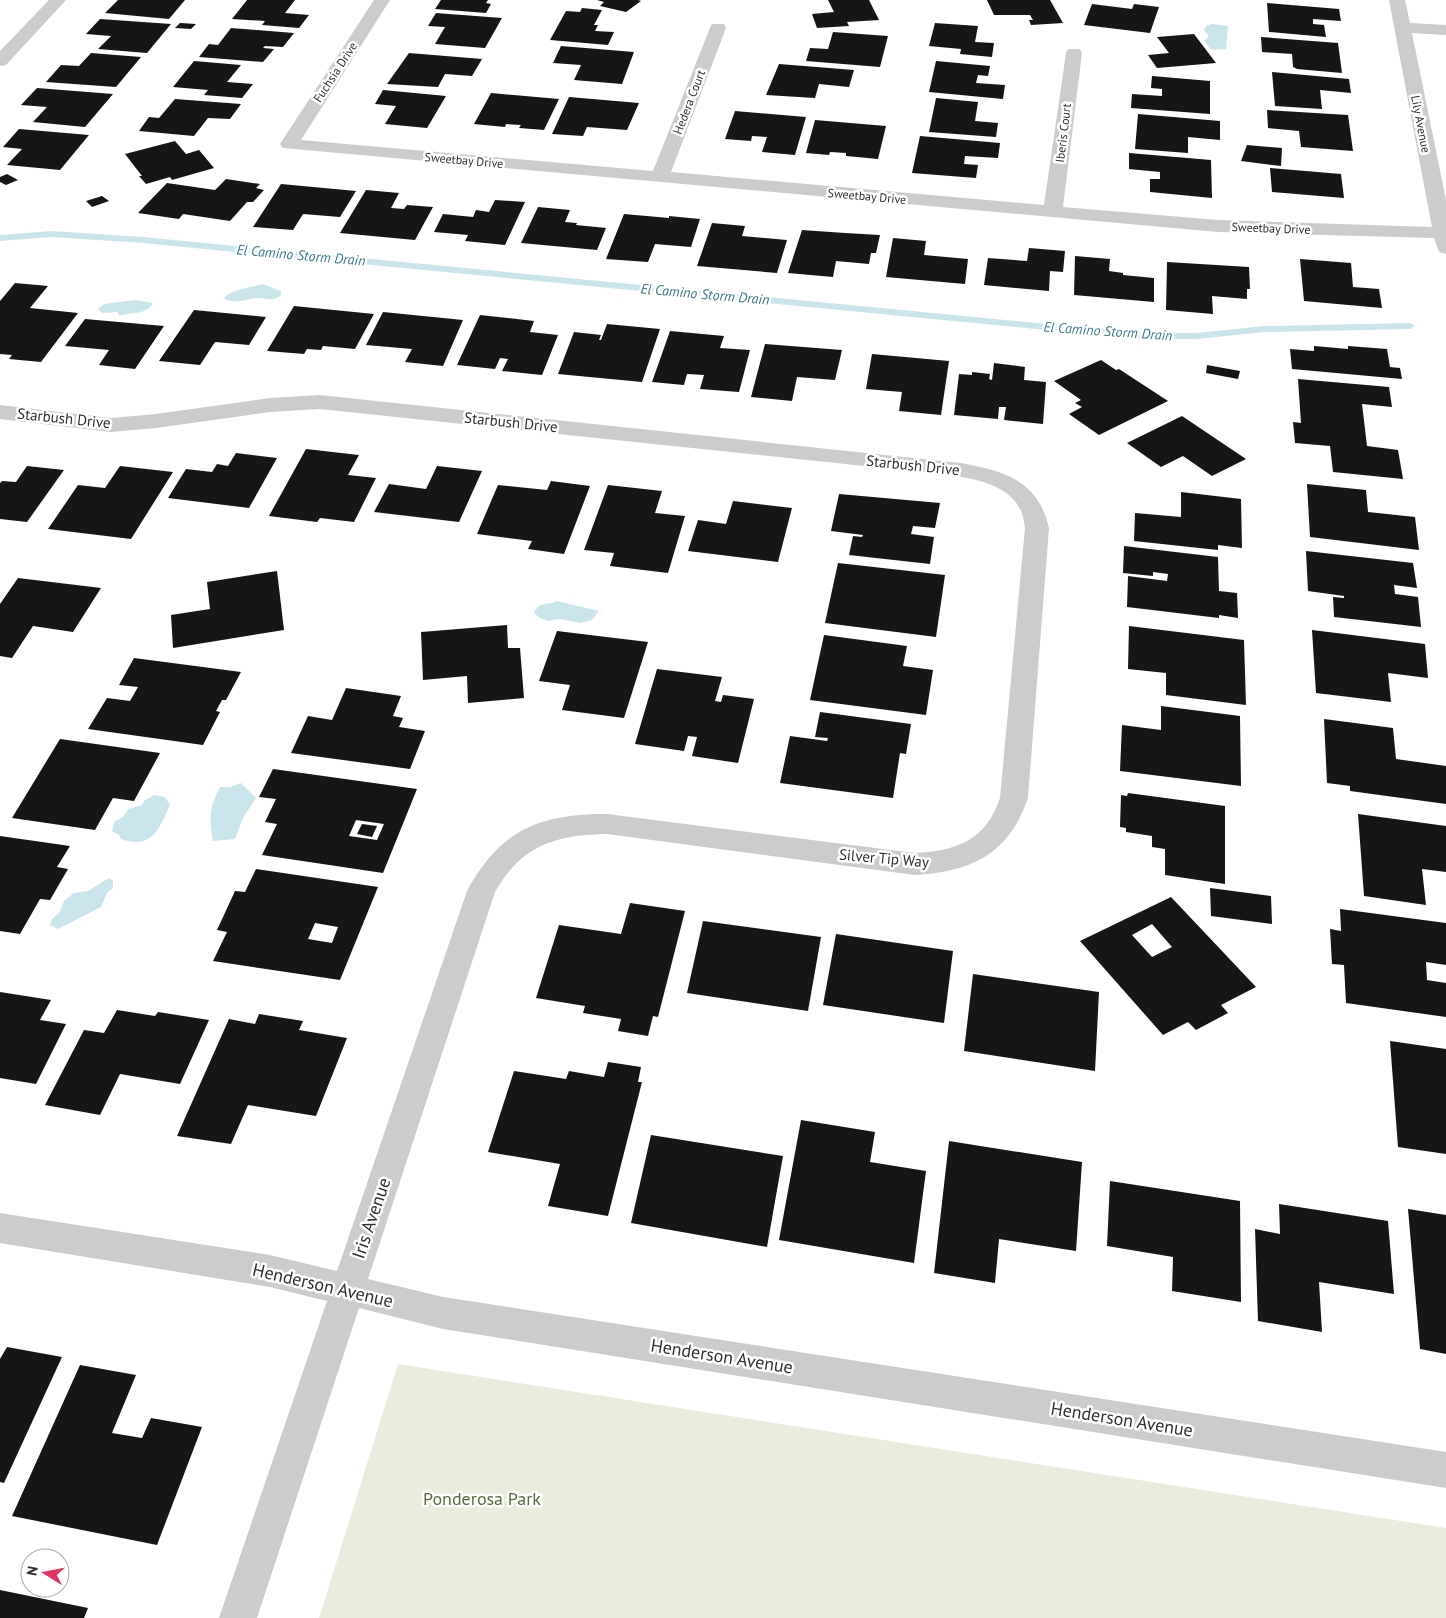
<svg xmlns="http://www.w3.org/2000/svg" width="1446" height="1618" viewBox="0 0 1446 1618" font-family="'PT Sans',sans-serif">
  <rect width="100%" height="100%" fill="#fff"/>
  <path fill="#e8ecdd" d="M398 1364 1446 1528V1618H319Z"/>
  <g fill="#cae5ec">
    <path d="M1212 24 1228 26 1226 49 1211 50 1204 40 1208 38V35L1204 30 1206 26Z"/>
    <path d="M262 284 281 291V295C273 302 267 298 258 298 247 298 235 306 224 298 234 288 248 289 262 284Z"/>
    <path d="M136 300 153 303C146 316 132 311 120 316L117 312 102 313 98 309 104 304Z"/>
    <path d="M557 601 599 611 592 620 581 623 560 619 548 621 540 618 534 613C539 601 547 606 557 601Z"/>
    <path d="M241 783 256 798 243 818 235 839 213 841C209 817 209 808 220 787H230Z"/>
    <path d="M154 795 165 797 170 805C159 829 152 850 121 839L119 835 112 831 114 822 124 816 128 809 142 805 145 800Z"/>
    <path d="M109 878 113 881V888L107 893 101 907 58 929 50 925 52 919 60 912 64 901 74 893 88 891Z"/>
  </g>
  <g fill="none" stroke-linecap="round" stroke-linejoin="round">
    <path fill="#cae5ec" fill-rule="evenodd" d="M52 231 143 237 1140 333H1197L1264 326 1410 323 1415 326 1410 329 1264 332 1197 339H1140L143 243 52 237 0 241V235Z"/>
  </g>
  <g fill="#161616" fill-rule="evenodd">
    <path d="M118 0H185L169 19 105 13Z"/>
    <path d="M247 0H295L285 13 309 15 299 28 262 25 265 21 232 19Z"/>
    <path d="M441 0H488L486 3 491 4 486 13 435 9Z"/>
    <path d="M597 0H638L641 1 626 12 600 6 604 2Z"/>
    <path d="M828 0H869L879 20 847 22 849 26 817 28 812 14 834 12Z"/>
    <path d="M987 0H1050L1063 23 1031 25 1029 20H1033L1030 15H994Z"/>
    <path d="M1267 3 1339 9 1341 21 1313 19V24L1324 25 1326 37 1269 32Z"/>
    <path d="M1092 4 1132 9 1134 4 1159 7 1150 33 1084 25Z"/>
    <path d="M582 8 602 10 594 25H598L595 31 614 32 608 45 550 40 566 11 580 12Z"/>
    <path d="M436 13 502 18 485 48 435 44 445 27 428 26Z"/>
    <path d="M100 19 171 24 147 53 98 49 111 36 86 34Z"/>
    <path d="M180 23 196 24 191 29 175 28Z"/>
    <path d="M935 23 978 26 975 42 994 43 992 57 960 54 961 49 929 46Z"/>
    <path d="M231 28 294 33 283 47 265 46 263 48 274 49 263 62 199 57 209 44 218 45Z"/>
    <path d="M833 32 888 36 880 67 806 61 810 48 828 49Z"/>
    <path d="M1194 34 1216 63 1157 68 1148 55 1169 53 1157 37Z"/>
    <path d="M1261 37 1338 43 1342 73 1297 69 1293 67 1292 54 1262 52Z"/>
    <path d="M561 46 634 52 622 84 574 80 581 65 553 63Z"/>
    <path d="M91 53 141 57 116 87 46 82 61 65 79 66Z"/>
    <path d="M409 53 482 59 472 76 445 74 438 87 387 84Z"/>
    <path d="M194 61 241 65 227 82 253 84 242 98 204 95 208 90 173 87Z"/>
    <path d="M936 61 990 66 988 76 978 75 976 83 1005 85 1003 99 929 92Z"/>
    <path d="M779 64 854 70 849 87 819 84 815 98 766 95Z"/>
    <path d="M1272 72 1349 79 1351 93 1320 90 1322 109 1275 106Z"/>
    <path d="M1152 76 1210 81V114L1131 108 1132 94 1162 96V89L1151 88Z"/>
    <path d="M37 88 113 94 85 127 33 122 47 107 21 105Z"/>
    <path d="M383 90 446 96 427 128 385 124 396 106 375 104Z"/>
    <path d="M491 93 559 99 544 130 519 128 521 125 506 124 505 127 474 124Z"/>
    <path d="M569 97 639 103 627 130 587 127 583 136 552 134Z"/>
    <path d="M936 98 978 102 975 121 998 123 996 137 929 132Z"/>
    <path d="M175 99 241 104 230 119 208 118 194 136 139 131 149 117 159 118Z"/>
    <path d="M1267 110 1348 115 1353 151 1301 147 1299 131 1268 128Z"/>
    <path d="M735 111 806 117 795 155 762 152 767 137 752 136 751 141 725 139Z"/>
    <path d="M1138 114 1220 121V140L1188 137V153L1135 149Z"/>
    <path d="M815 120 886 126 878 159 846 156V153L830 152 829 155 806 153Z"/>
    <path d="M19 129 89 135 60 170 7 165 22 149 3 147Z"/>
    <path d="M920 136 1000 143 998 158 965 156 964 164 978 165 976 178 912 173Z"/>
    <path d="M175 141 186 154 199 150 214 168 172 180 170 177 146 184 139 176H142L125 154Z"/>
    <path d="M1247 145 1282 148 1281 166 1241 161Z"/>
    <path d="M1129 153 1211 160 1212 198 1150 192V179H1160V172L1129 169Z"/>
    <path d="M1270 168 1341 174 1344 198 1272 192Z"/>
    <path d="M7 174 18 180 6 185 0 182V177Z"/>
    <path d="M226 179 260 184 256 188 264 190 253 202H247L230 221 183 214 179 219 138 213 167 183 215 190Z"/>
    <path d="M281 184 356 191 340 217 303 214 293 230 253 227Z"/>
    <path d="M366 190 399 193 391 208 404 209 407 205 433 207 415 240 340 233Z"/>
    <path d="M102 196 109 201 92 207 86 201Z"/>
    <path d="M495 200 525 202 505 245 465 241 468 235 434 232 443 214 473 217 476 210 489 212Z"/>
    <path d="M538 207 570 210 565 222 577 223 576 225 606 228 597 250 521 243Z"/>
    <path d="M624 214 669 218V216L700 219 691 247 655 244 648 262 606 259Z"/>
    <path d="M712 223 745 226 742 236 787 240 777 273 697 266Z"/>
    <path d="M802 230 845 233 880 235 876 253H871L869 264 836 261 833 277 788 273Z"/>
    <path d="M893 238 926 241 924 255 968 259 965 284 886 277Z"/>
    <path d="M1029 248 1065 251 1063 272 1050 271 1049 291 984 285 988 258 1027 261Z"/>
    <path d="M1075 256 1110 259 1109 271 1123 273V275L1154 278V302L1074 295Z"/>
    <path d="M1300 259 1351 263 1353 287 1379 289 1382 308 1304 301Z"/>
    <path d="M1167 262 1249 267 1250 289H1247V299L1212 296 1213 314 1166 310Z"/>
    <path d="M15 283 48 286 30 308 78 313 41 362 9 359 12 355 0 354V301Z"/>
    <path d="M294 306 374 314 355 349 323 346 321 350 307 349 304 354 267 351Z"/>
    <path d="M194 310 266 317 249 345 215 342 200 365 159 361Z"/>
    <path d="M383 312 463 320 443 366 405 362 412 349 366 345Z"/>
    <path d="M480 315 534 321 530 332 558 335 542 375 502 371 508 359 500 358 495 369 457 365Z"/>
    <path d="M85 319 164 326 135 369 99 365 109 350 65 346Z"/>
    <path d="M607 324 660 329 642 382 558 374 574 332 601 335 599 340H601Z"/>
    <path d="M670 331 724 336 720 348 750 350 739 392 700 389 704 375 687 374 684 385 652 382Z"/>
    <path d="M765 344 842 350 835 380 797 377 792 401 751 397Z"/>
    <path d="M1314 346 1348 349V346L1387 349 1390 367 1400 368 1402 379 1292 369 1290 349 1314 351Z"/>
    <path d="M872 354 949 361 941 415 899 411 902 392 866 389Z"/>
    <path d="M1101 360 1116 370 1119 369 1168 401 1099 435 1069 414 1082 407 1075 403 1081 400 1054 381Z"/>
    <path d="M994 363 1025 367 1024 380 1046 382 1043 424 1004 420 1006 407H999L998 419 954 415 959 374 972 375V372L990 374 989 379 992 380Z"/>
    <path d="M1207 365 1240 371 1238 379 1206 373Z"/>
    <path d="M1298 379 1389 387 1392 407 1362 404 1367 446 1398 450 1403 479 1333 472 1330 446 1295 443 1293 422 1301 423Z"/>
    <path d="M1182 416 1246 459 1212 476 1183 456 1161 467 1127 443Z"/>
    <path d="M306 449 359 455 348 475 376 478 354 522 320 518 317 522 269 516Z"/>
    <path d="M236 453 277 458 249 508 168 498 186 469 212 472 217 464 228 466Z"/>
    <path d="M27 466 64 470 27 522 0 519V483L2 481 16 482Z"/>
    <path d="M120 466 173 472 131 539 48 529 78 485 105 488Z"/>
    <path d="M437 466 482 471 459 522 374 512 389 484 426 489Z"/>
    <path d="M551 481 590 486 564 554 528 549 532 541 477 534 498 485 547 490Z"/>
    <path d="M1307 484 1366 490 1368 512 1415 517 1419 550 1310 537Z"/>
    <path d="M608 485 662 491 655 513 685 516 668 573 610 566 614 553 584 550Z"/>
    <path d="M1181 492 1241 499 1242 548 1218 545V550L1134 541 1135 513 1181 517Z"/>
    <path d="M839 494 940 503 935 528 913 526 911 534 934 537 930 564 849 555 853 536 862 537 863 535 831 531Z"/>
    <path d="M733 501 792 508 778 562 688 551 698 520 726 524Z"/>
    <path d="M1124 546 1218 557 1219 591 1237 593 1238 618 1219 615V618L1127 607 1128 576 1167 581 1168 574 1153 572V576L1123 573Z"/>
    <path d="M1306 551 1413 563 1417 588 1394 585 1395 594 1418 597 1421 627 1334 617 1333 597 1344 598V596L1308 591Z"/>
    <path d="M838 563 945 575 936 637 825 623Z"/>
    <path d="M277 571 284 630 173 648 171 615 210 609 207 582Z"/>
    <path d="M18 578 101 588 73 632 33 626 12 658 0 656V604Z"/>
    <path d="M507 625 508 648H520L524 698 468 703 467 676 423 680 421 632Z"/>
    <path d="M1129 626 1244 640 1246 705 1166 695V673L1128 669Z"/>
    <path d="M1312 630 1425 644 1428 678 1388 673 1391 702 1316 693Z"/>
    <path d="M557 631 648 642 624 718 562 710 570 685 539 681Z"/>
    <path d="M824 635 907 646 903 666 933 670 926 715 810 700Z"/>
    <path d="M134 658 241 672 226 700H222L216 711 220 712 203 745 88 729 107 698 130 701 138 687 119 685Z"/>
    <path d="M657 669 722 677 715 701 721 702 723 695 754 699 738 763 692 756 697 737 688 736 684 751 635 744Z"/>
    <path d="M346 688 401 696 393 716 403 718 399 727 425 731 410 769 291 753 308 716 332 720Z"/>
    <path d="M1161 706 1240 716 1241 786 1120 771 1122 725 1161 730Z"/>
    <path d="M820 712 911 724 906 754 900 753 893 798 780 783 790 736 827 741 828 738 815 737Z"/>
    <path d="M1324 719 1393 728 1396 759 1446 766V804L1350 791V786L1327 783Z"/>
    <path d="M60 739 160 753 134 801 113 798 95 830 12 818Z"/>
    <path d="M273 769 417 789 383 873 262 855 277 824 265 822 276 799 259 797ZM356 820 384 824 377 840 349 836Z"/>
    <path d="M1128 793 1225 806V884L1165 875V849L1152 847V836L1126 832V828L1120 827 1121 795 1127 796Z"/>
    <path d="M1358 814 1446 826V872L1422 869 1426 905 1364 896Z"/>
    <path d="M362 824 377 826 372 837 357 834Z"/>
    <path d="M0 836 70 846 57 867 68 869 50 900 40 899 20 934 0 931Z"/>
    <path d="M256 869 378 887 340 980 213 961 227 932 217 930 235 891 245 892ZM315 923 338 927 332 943 308 939Z"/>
    <path d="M1210 888 1271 896 1272 924 1211 916Z"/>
    <path d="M1171 897 1256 987 1221 1005 1228 1013 1196 1030 1188 1022 1163 1035 1080 941ZM1152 924 1172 947 1152 957 1132 935Z"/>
    <path d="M630 903 685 911 658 1017 653 1016 648 1036 618 1031 621 1019 583 1013 585 1006 536 998 559 925 621 934Z"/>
    <path d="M1340 909 1446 923V965L1426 962 1427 980 1446 983V1017L1346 1003 1344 965 1332 964 1330 929 1341 931Z"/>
    <path d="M703 921 821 937 808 1011 687 993Z"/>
    <path d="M836 934 953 951 944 1023 823 1005Z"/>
    <path d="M973 974 1099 992 1095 1071 964 1051Z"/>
    <path d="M0 992 51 1000 40 1020 66 1024 36 1084 0 1078Z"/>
    <path d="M117 1010 155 1016 158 1012 209 1020 180 1084 120 1074 100 1115 45 1105 84 1030 104 1033Z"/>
    <path d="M259 1014 303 1021 299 1030 347 1038 316 1116 248 1105 231 1144 177 1136 229 1019 255 1024Z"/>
    <path d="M1390 1041 1446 1049V1154L1398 1147Z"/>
    <path d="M608 1062 641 1067 638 1082H642L608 1216 548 1206 560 1164 488 1152 514 1071 566 1079 569 1071 604 1077Z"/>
    <path d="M801 1120 875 1132 870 1162 926 1171 914 1263 779 1240Z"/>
    <path d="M651 1135 783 1156 767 1247 631 1223Z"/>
    <path d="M949 1141 1082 1162 1076 1251 999 1239 995 1283 934 1273Z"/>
    <path d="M1110 1181 1240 1201 1241 1302 1172 1291 1173 1257 1107 1246Z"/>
    <path d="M1279 1204 1388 1221 1394 1294 1319 1282 1322 1332 1258 1321 1255 1229 1280 1234Z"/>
    <path d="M1408 1209 1446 1215V1354L1420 1349Z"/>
    <path d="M7 1347 62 1357 4 1483 0 1482V1359Z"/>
    <path d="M80 1365 136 1375 112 1433 142 1438 151 1418 202 1427 157 1545 12 1516Z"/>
    <path d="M0 1590 88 1608 84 1618H0Z"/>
  </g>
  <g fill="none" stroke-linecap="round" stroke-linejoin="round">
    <g fill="#ccc" fill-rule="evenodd">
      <path d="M49 0H66L6 65 0 66V51Z"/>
      <path d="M374 0H390L301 140 653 171 710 28 712 24H724L726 28 671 172 1044 205 1066 53 1068 49H1080L1082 53 1063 207 1218 220 1432 227 1389 0H1405L1410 23 1446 25V35L1412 33 1446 200V254L1439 252 1434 238 1218 232 283 148 280 144Z"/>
      <path d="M320 395 961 463C1004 471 1038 480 1049 528L1028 798C1009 854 971 872 915 875L607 834C555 835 522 845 495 892L368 1279 443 1297 1446 1452V1488L443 1329 359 1308 257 1618H219L327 1301 270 1287 0 1243V1213L270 1255 337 1271 467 891C500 830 539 814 607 814L915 853C957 851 986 840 1000 798L1025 528C1024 522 1023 514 1020 509 1008 484 974 479 950 475L320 409 270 412 156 428 111 432 0 419V405L111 418 156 414 270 398Z"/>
    </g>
  </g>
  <g text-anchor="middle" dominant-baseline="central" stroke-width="5" stroke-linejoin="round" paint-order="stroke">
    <g font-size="12" fill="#2f2f2f" stroke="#fff">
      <text transform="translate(335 72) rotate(-57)">Fuchsia Drive</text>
      <text transform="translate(689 102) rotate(-69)">Hedera Court</text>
      <text transform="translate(1421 124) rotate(79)">Lily Avenue</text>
      <text transform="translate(1063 133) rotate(-83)">Iberis Court</text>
      <text transform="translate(464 160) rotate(5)">Sweetbay Drive</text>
      <text transform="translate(867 196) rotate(5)">Sweetbay Drive</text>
      <text transform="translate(1271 228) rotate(2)">Sweetbay Drive</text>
    </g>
    <g font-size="14" font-style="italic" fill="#3c7a8b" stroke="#fff">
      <text transform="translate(301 255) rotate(5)">El Camino Storm Drain</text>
      <text transform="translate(705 294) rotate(5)">El Camino Storm Drain</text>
      <text transform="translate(1108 331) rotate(4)">El Camino Storm Drain</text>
    </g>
    <g font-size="15" fill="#2f2f2f" stroke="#fff">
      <text transform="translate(64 418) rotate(6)">Starbush Drive</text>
      <text transform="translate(511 422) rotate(6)">Starbush Drive</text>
      <text transform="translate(913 465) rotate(6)">Starbush Drive</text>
      <text transform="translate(884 858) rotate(5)">Silver Tip Way</text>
    </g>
    <g font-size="18" fill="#2f2f2f" stroke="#fff">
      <text transform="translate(371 1218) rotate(-71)">Iris Avenue</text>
      <text transform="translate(323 1285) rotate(13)">Henderson Avenue</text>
      <text transform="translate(722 1356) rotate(9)">Henderson Avenue</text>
      <text transform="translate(1122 1419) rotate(9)">Henderson Avenue</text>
    </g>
    <g font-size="18" fill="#5b6b3d" stroke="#fff">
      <text x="482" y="1498">Ponderosa Park</text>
    </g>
  </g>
  <g transform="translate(45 1573) rotate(280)"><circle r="24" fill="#ffffff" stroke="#acacac"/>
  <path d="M0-4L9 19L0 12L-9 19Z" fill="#e33562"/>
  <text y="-8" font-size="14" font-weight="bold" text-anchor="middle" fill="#2f2f2f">N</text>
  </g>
</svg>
